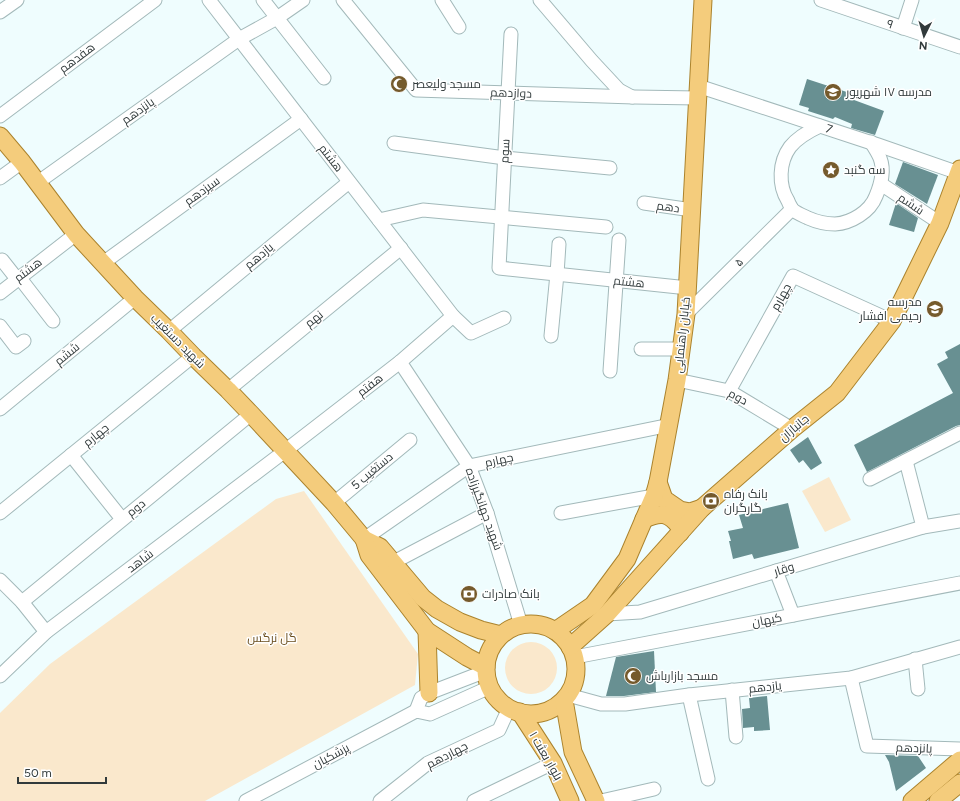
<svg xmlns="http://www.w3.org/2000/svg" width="960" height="801" viewBox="0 0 960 801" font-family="Figtree,Cairo,sans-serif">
  <rect width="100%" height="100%" fill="#effdfe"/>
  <g fill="#fae8cc">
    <path d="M829 477 851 520 825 532 802 491Z"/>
    <path d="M304 491 418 654 415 685 205 801H0V713L50 664 276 499Z"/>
    <circle cx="531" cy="668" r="26"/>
  </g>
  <g fill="#689092">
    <path d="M807 79 856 95 854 100 884 111 875 135 851 128 852 124 835 117 833 119 808 111 809 108 799 105Z"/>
    <path d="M903 162 938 175 927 204 895 184Z"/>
    <path d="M896 203 918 218 914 232 889 225Z"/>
    <path d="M960 344V425L956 426 867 472 854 445 953 393 937 364 948 358 945 352Z"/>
    <path d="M808 437 822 463 811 470 803 460 799 463 790 450Z"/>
    <path d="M788 503 799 548 754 559 752 554 733 559 729 541H731L728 531 743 528 739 515Z"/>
    <path d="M654 651 656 692 624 696H606L616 657Z"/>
    <path d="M767 696 770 730 754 731V727L743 728 742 709 750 708 749 698Z"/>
    <path d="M885 755 918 756 926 768 896 791 889 762Z"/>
  </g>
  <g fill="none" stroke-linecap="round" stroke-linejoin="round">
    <g stroke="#a3b9ba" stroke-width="15">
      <g id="minor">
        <path d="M209 0 453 316 471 333 504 318"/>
        <path d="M263 0 324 78"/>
        <path d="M343 0 416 90 634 97 698 98"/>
        <path d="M442 0 459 27"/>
        <path d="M540 0 592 61 619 90 632 97"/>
        <path d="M821 0 960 47"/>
        <path d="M0 12 17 0"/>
        <path d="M903 28 912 0"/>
        <path d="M511 34 499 268 688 288"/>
        <path id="s1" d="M698 86 878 145 959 173"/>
        <path d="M0 116 155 0"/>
        <path d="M820 126C809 131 798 137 790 147 779 162 778 185 788 201 789 204 791 207 792 209 796 213 804 216 808 218 817 222 826 224 835 224 851 223 870 212 876 196 881 184 885 171 880 158 878 153 874 147 871 142"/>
        <path d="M394 143 505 158 610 168"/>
        <path d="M0 178 22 162"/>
        <path d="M37 183 239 39 277 18 303 0"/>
        <path d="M881 184 940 223"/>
        <path d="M644 203 692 210"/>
        <path d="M379 220 423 210 606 227"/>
        <path d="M2 260 17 279"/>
        <path d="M103 263 301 119"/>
        <path d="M19 277 53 321"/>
        <path d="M0 293 76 234"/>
        <path d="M686 314 792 209"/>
        <path d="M0 326 16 347 24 341"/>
        <path d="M169 331 349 182"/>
        <path d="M551 336 557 274 559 244"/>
        <path d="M641 349H682"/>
        <path d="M400 362 469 466 487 513 521 625"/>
        <path d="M610 371 619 240"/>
        <path d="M677 380 729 391 792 429"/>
        <path d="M228 390 401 248"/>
        <path d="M729 391 793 276 892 321"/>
        <path d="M0 409 135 298"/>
        <path d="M71 455 122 519"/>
        <path d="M906 461 923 527"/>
        <path d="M870 479 960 433"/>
        <path d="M334 503 410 440"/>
        <path d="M0 513 193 356"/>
        <path d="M561 513 654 496"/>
        <path d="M364 539 469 466 670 425"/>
        <path d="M394 562 487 513"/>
        <path d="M776 571 793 615"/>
        <path d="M0 580 22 602 46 632"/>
        <path d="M22 602 251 414"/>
        <path d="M607 614 640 612 923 527 960 521"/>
        <path d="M575 657 960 583"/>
        <path d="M915 659 918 689"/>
        <path d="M0 676 46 632 285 451 400 362 453 316"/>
        <path d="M851 678 867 746 960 749"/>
        <path d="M732 690 736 737"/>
        <path d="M568 695 601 704H625L689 695 851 678 960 647"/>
        <path d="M689 695 708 779"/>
        <path d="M416 711 421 698 429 693 486 671"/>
        <path d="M246 801 416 711 430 714 490 687"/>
        <path d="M380 801 428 763 499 730 509 708"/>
        <path d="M474 801 553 763"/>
        <path d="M601 801 654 789"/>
      </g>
    </g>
    <g stroke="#ab832d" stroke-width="19">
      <g id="major">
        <path d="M0 136 22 162 76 234 135 298 169 331 193 356 228 390 251 414 334 503 364 539 380 547 423 598 437 609 460 622 481 630 501 635"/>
        <path d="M658 482 664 499 680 510 690 512 702 508"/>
        <path d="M644 519C661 512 668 512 680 527V533"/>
        <path d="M364 539 369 555 427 631 467 657 486 667"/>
        <circle cx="531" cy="669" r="45"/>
        <path d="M427 631 429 693"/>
        <path d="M555 631 593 605 627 559 654 496 658 482 677 380 686 314 703 0"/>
        <path d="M570 647 607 614 702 508 792 429 837 393 892 321 940 223 960 169"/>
        <path d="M564 700 573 752 596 801"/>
        <path d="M520 712 553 763 570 801"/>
        <path d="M912 801 960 760"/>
        <path d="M938 801 960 783"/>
      </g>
    </g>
    <use href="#minor" stroke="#fff" stroke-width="13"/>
    <use href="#major" stroke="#f4cc7c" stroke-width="17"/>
  </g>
  <defs>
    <g id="mosque-disc" transform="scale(0.9)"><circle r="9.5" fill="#755a2c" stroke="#fff"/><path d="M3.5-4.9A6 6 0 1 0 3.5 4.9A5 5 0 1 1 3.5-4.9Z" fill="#fff"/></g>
    <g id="school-disc" transform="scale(0.9)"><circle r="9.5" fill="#755a2c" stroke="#fff"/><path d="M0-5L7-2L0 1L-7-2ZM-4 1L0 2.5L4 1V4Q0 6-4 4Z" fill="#fff"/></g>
    <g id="sight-disc" transform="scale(0.9)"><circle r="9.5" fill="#755a2c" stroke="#fff"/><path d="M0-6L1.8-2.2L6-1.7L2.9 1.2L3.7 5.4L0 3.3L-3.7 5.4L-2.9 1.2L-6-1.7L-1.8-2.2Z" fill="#fff"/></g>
    <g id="bank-disc" transform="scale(0.9)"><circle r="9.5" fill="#755a2c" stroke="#fff"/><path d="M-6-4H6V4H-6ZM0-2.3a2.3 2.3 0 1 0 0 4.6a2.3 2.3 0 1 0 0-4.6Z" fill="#fff"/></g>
  </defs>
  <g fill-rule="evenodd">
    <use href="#mosque-disc" x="399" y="84"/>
    <use href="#school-disc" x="833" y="92"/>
    <use href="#sight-disc" x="831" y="170"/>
    <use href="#school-disc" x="935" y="309"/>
    <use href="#bank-disc" x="711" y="501"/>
    <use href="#bank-disc" x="469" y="594"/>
    <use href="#mosque-disc" x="633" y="676"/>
  </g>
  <g text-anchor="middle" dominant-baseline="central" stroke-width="3" stroke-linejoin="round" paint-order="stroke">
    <g font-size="12" fill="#313a3b" stroke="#fff">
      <text transform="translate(890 24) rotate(19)">۹</text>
      <text transform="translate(77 58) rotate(-37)">هفدهم</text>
      <text transform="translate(511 93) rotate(2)">دوازدهم</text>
      <text transform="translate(138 111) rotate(-35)">پانزدهم</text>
      <text stroke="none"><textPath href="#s1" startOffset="138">7</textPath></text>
      <text transform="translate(505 151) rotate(-87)">سوم</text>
      <text transform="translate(331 158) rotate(52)">هشتم</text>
      <text transform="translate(202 191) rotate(-36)">سیزدهم</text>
      <text transform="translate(911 204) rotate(34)">ششم</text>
      <text transform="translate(668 207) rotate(9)">دهم</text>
      <text transform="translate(259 256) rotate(-40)">یازدهم</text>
      <text transform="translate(739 262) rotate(-45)">۵</text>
      <text transform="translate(28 270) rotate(-37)">هشتم</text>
      <text transform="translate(629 282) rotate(6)">هشتم</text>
      <text transform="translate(781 297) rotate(-61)">چهارم</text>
      <text transform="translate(314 319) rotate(-39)">نهم</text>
      <text transform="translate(682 335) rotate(-84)">خیابان راهنمایی</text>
      <text transform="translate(178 341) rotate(45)">شهید دستغیب</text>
      <text transform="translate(67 354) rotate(-40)">ششم</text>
      <text transform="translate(370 385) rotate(-38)">هفتم</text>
      <text transform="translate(738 397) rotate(28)">دوم</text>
      <text transform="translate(794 428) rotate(-40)">جانبازان</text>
      <text transform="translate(96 435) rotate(-39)">چهارم</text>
      <text transform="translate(499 460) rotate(-12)">چهارم</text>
      <text transform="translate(372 471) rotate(-40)">دستغیب 5</text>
      <text transform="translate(136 508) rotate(-39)">دوم</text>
      <text transform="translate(484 509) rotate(70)">شهید جهانگیرزاده</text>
      <text transform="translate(140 561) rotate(-37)">شاهد</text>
      <text transform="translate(784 569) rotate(-17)">وقار</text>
      <text transform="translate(767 620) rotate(-11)">کیهان</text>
      <text transform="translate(765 687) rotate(-6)">یازدهم</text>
      <text transform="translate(914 748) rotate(2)">پانزدهم</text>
      <text transform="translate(447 755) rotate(-27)">چهاردهم</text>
      <text transform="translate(331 756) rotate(-28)">پزشکیان</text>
      <text transform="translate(546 756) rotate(60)">بلوار بعثت ۱</text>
    </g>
    <g font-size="12" fill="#313a3b" stroke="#fff" text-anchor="start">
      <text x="412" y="84">مسجد ولیعصر</text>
      <text x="846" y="92">مدرسه ۱۷ شهریور</text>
      <text x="844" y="170">سه گنبد</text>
      <text x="922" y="302" text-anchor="end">مدرسه<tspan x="922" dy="14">رحیمی افشار</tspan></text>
      <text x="724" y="494">بانک رفاه<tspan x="724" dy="14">گارگران</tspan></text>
      <text x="482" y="594">بانک صادرات</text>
      <text x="646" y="676">مسجد بازارباش</text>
    </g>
    <g font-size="12" fill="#6a4e1e" stroke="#fff">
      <text x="272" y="638">گل نرگس</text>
    </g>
  </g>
  <g transform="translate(924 36) rotate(185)" stroke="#ffffff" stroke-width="3" paint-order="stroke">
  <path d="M0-3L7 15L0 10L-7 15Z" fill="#313a3b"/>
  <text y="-6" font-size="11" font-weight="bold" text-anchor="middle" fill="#313a3b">N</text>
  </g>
  <path d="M18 777v6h88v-6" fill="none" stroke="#313a3b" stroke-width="2"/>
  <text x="24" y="777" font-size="12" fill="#313a3b" stroke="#ffffff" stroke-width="3" paint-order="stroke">50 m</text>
</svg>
